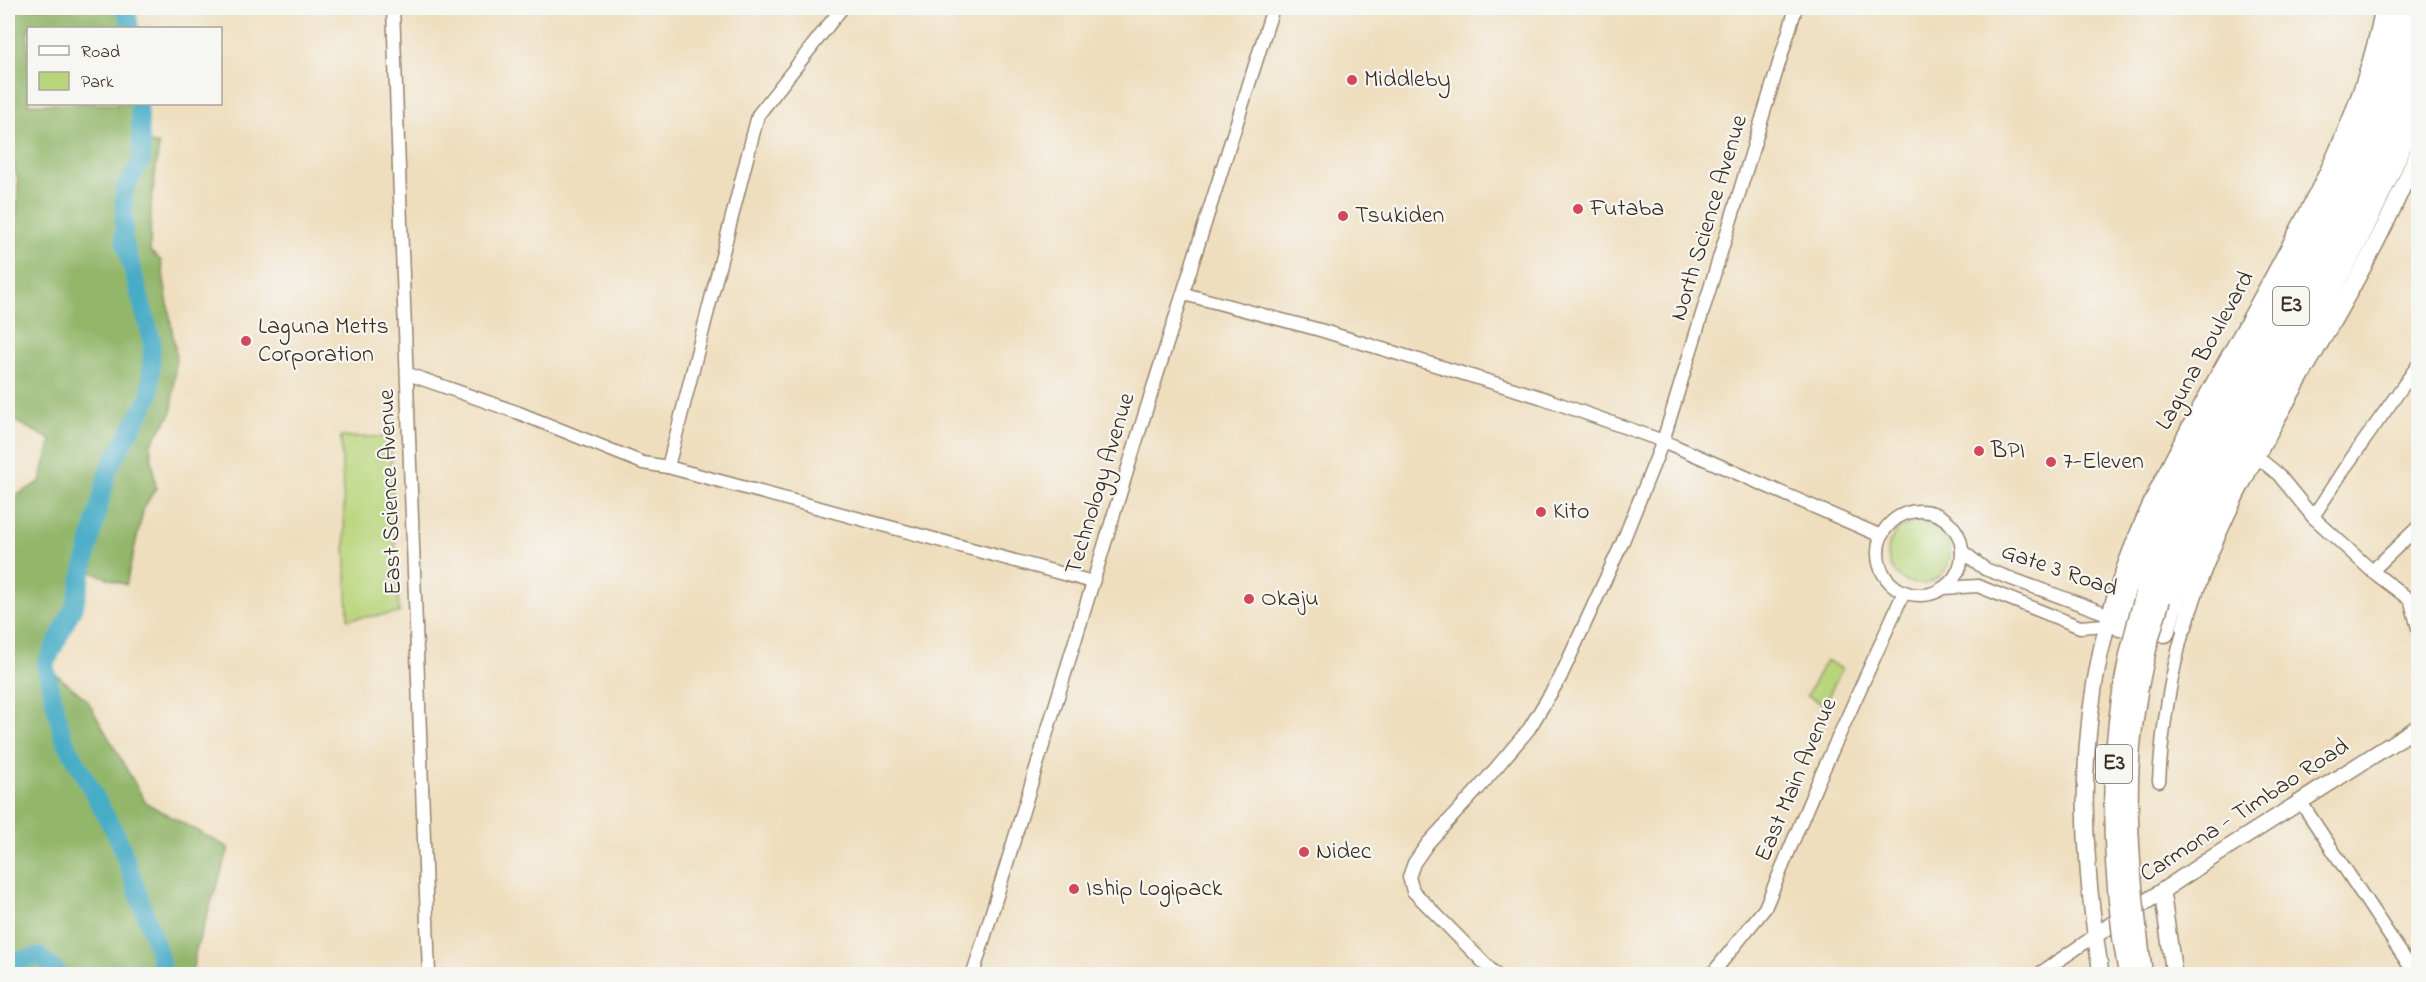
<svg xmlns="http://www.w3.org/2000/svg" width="2426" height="982" viewBox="0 0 2426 982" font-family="'Indie Flower',sans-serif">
  <rect width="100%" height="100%" fill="#f6f6f2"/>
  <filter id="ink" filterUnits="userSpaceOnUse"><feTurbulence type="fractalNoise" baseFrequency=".0167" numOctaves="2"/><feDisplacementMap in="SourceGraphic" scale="12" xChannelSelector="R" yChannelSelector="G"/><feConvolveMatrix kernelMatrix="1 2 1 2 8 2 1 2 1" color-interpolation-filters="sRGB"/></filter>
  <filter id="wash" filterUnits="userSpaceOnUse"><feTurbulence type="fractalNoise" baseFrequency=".008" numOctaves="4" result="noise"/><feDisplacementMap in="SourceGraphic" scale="24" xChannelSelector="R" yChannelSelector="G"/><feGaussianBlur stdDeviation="1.35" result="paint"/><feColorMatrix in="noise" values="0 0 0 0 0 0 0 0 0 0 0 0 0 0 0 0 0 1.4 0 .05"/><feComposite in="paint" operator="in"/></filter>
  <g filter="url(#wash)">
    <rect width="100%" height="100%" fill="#efdebe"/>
    <g fill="#b9d57b" stroke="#7a804c" stroke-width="1.5">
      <path d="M341 437H390L399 613 348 619Z"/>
      <circle cx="1919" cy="553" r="31"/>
      <path d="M1826 660 1842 669 1824 704 1807 696Z"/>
    </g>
    <path fill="#92b66b" stroke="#667044" stroke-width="1.5" d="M8 8H123L128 15 130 28H28V104H139L141 140 159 145 151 205 150 251 161 261 176 355 172 412 150 445 156 488 144 507 126 585 83 569 75 604 45 665 87 700 146 803 229 848 196 949 192 974H8V500L40 482 51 440 8 417V348L16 245 18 181 8 144Z"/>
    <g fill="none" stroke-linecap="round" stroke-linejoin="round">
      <g stroke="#46acc6" stroke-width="18">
        <path d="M123 8 128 15 130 28"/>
        <path d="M139 104 142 159 124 190V239L152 341 150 396 108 470 75 604 45 665 63 737 119 840 158 950 163 974"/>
        <path d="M8 974 18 960 40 956 59 974"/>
      </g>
    </g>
  </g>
  <g filter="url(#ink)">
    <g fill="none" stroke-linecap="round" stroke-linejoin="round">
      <g stroke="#95846e" stroke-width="15">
        <g id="minor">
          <path d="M393 8 429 974"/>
          <path d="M842 8 758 115 668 467 1093 582"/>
          <path d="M1184 294 1320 330 1540 397 1663 441 1881 536"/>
          <path d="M408 374 519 413 643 463 668 467"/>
          <path d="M2257 457 2278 474 2313 517 2372 571 2418 606"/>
          <circle cx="1920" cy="553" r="42"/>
          <path d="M2313 517 2344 469 2418 365"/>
          <path d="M1962 551 1985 569 2110 615"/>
          <path d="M2372 571 2418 527"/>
          <path d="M1943 588 1978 586 2080 627 2106 625"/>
          <path d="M2411 602 2418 628"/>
          <path d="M2159 781C2162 729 2170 678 2184 628"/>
          <path d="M2300 801 2415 974"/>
          <path d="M973 974 1135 445 1273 8"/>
          <path d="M1495 974 1413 891 1409 877 1414 863 1428 843 1479 788 1529 729 1560 678 1623 541 1663 441 1796 8"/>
          <path d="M1712 974 1765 908 1817 784 1904 592"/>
          <path d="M2039 974 2096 935"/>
        </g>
      </g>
      <g stroke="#95846e" stroke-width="18">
        <g id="major">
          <path d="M2184 628C2232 457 2355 315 2418 150"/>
          <path d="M2162 891 2174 974"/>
          <path d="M2096 935 2207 861 2418 727"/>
          <path d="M2101 974C2096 939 2090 903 2088 867 2081 787 2087 702 2107 625 2135 513 2199 411 2254 311 2307 214 2363 118 2383 8"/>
        </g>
      </g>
      <g stroke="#95846e" stroke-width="21">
        <g id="highway">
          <path d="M2145 594C2189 469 2264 358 2325 242 2364 168 2399 91 2411 8"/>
          <path d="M2161 599C2212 449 2311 321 2375 177 2393 136 2407 94 2418 52"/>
          <path d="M2120 627 2150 540 2174 487C2212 418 2250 349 2287 280 2336 189 2377 110 2396 8"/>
          <path d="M2165 633C2185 563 2217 500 2251 437 2311 327 2377 221 2418 102"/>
          <path d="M2138 934 2143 974"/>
          <path d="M2122 937 2128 974"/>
        </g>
      </g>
      <use href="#minor" stroke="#fff" stroke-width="12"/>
      <use href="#major" stroke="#fff" stroke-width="15"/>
      <use href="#highway" stroke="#fff" stroke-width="18"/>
      <g stroke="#95846e" stroke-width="21" stroke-linecap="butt">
        <g id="highway-bridge">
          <path d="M2138 934C2123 811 2123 719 2161 599"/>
          <path d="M2122 937C2107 815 2109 712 2145 594"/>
        </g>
      </g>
      <use href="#highway-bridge" stroke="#fff" stroke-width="18"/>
    </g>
  </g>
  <g fill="#d1495b" stroke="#f6f6f2" stroke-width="2">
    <circle cx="1352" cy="80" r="6"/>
    <circle cx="1578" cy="209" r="6"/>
    <circle cx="1343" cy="216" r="6"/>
    <circle cx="246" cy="341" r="6"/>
    <circle cx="1979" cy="451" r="6"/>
    <circle cx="2051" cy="462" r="6"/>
    <circle cx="1541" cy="512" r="6"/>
    <circle cx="1249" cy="599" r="6"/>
    <circle cx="1304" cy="852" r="6"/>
    <circle cx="1074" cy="889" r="6"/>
  </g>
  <g text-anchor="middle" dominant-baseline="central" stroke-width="4.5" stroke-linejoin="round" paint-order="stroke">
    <g fill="#f6f6f2" stroke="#73675e" stroke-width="1.5">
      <rect x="2273" y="287" width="36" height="38" rx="4.5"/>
      <rect x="2096" y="745" width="36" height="38" rx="4.5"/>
    </g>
    <g font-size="22" font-weight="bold" fill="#3b2a1e">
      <text x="2291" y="306">E3</text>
      <text x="2114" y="764">E3</text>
    </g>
    <g font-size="24" fill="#3b2a1e" stroke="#f6f6f2" text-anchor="start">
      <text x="1364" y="80">Middleby</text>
      <text x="1590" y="209">Futaba</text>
      <text x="1355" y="216">Tsukiden</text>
      <text x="258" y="327">Laguna Metts<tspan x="258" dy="28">Corporation</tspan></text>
      <text x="1991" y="451">BPI</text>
      <text x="2063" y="462">7-Eleven</text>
      <text x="1553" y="512">Kito</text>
      <text x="1261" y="599">Okaju</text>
      <text x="1316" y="852">Nidec</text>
      <text x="1086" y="889">Iship Logipack</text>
    </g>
    <g font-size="24" fill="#3b2a1e" stroke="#f6f6f2">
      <text transform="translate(1710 218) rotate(-73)">North Science Avenue</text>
      <text transform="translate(2206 351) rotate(-61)">Laguna Boulevard</text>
      <text transform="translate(1101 484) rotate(-73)">Technology Avenue</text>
      <text transform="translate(391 492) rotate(-92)">East Science Avenue</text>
      <text transform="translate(2059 571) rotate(19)">Gate 3 Road</text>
      <text transform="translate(1797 780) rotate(-67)">East Main Avenue</text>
      <text transform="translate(2245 811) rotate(-33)">Carmona - Timbao Road</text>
    </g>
  </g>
  <rect width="2426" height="982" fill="none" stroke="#f6f6f2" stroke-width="30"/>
  <rect x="27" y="27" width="195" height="78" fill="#f6f6f2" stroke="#aba49d" stroke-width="1.5"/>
  <rect x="39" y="46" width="30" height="9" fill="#ffffff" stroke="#aba49d" stroke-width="1.5"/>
  <text x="81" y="57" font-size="18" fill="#3b2a1e">Road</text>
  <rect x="39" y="72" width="30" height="18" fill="#b9d57b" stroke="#aba49d" stroke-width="1.5"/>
  <text x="81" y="87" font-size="18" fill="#3b2a1e">Park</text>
</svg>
